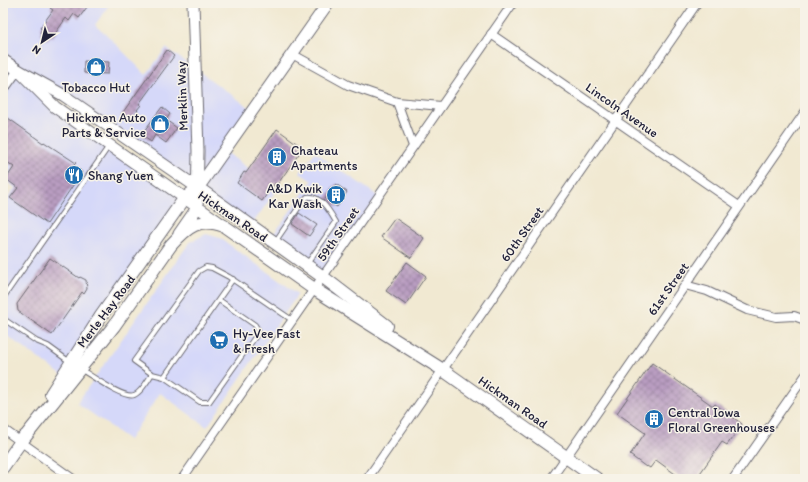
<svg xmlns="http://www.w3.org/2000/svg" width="808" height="482" viewBox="0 0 808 482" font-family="Itim,sans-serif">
  <defs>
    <pattern id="building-cross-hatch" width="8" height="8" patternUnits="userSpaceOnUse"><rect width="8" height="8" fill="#b99dc1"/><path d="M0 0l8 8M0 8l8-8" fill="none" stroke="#96809e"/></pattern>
  </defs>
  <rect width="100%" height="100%" fill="#f7f3e8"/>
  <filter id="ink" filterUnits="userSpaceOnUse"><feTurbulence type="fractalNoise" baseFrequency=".025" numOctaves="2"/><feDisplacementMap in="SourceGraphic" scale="8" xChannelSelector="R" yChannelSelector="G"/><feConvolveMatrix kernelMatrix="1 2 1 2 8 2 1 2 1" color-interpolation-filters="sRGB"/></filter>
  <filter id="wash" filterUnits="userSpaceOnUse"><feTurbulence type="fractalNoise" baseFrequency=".012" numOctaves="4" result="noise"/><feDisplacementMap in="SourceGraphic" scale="16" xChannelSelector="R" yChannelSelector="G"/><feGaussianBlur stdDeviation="0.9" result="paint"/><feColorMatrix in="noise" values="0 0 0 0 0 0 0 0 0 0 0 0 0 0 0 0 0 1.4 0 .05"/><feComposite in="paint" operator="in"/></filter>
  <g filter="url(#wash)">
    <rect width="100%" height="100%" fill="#f1e9d2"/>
    <g fill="#d5d8f9">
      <path d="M3 3H106L109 5 95 25 107 35 146 75 166 48 253 110 224 151 277 189 251 226 19 71 55 107 184 199 63 376 3 333V204L15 188 3 179 9 170 3 165Z"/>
      <path d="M315 152 378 196 323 277 270 239 312 181 300 173Z"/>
      <path d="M206 234 220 238 298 294 207 427 160 393 129 440 77 403 190 242Z"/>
    </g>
    <g id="blocks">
      <g fill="url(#building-cross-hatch)">
        <path d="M54 3H90L79 18 74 14 69 21 66 18 52 38 51 36 48 40 40 33 42 29 40 28 53 10 50 8Z"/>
        <path d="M167 50 174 56 139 104 141 105 137 110 138 111 129 121 121 115Z"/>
        <path d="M84 61 109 62 108 74 84 73Z"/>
        <path d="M162 107 170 114 166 120 177 128 166 143 155 135 151 142 141 135Z"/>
        <path d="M3 116 8 119V118L43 143 44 142 76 163 73 166 82 172 47 224 10 198 18 188 6 179 14 167 3 159Z"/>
        <path d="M277 129 303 148 277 185 275 183 262 201 237 183 244 172 246 173Z"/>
        <path d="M336 184 347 192 337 207 325 199Z"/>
        <path d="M299 213 317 225 309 236 292 224Z"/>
        <path d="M395 218 424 238 411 258 381 237Z"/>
        <path d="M50 258 79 278 80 277 86 280 87 289 84 294 82 292 52 335 18 311 17 304Z"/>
        <path d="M407 262 426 276 406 305 386 291Z"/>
        <path d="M652 363 713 406 715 404 742 424 727 445 722 442 696 479H682L656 460 650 468 647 466 646 467 630 455 645 433 617 413Z"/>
      </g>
    </g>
  </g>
  <g filter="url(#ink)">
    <use href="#blocks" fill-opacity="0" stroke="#6a6870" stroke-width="1"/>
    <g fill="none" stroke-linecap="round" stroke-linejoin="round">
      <g stroke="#6a6870" stroke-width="6">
        <g id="lane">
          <path d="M275 242 301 204 307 197C321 195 330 212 336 222L307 264"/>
          <path d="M3 298 109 146"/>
          <path d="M3 316 5 320 36 341 48 346 70 362"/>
          <path d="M80 369C91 375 123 399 134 395 141 393 148 380 152 374L134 361 199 271 206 267 212 268 229 277 292 320"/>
          <path d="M152 374 164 377 200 402H209L258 333V330L255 325 219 300"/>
          <path d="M164 377 233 279"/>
        </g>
      </g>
      <g stroke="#6a6870" stroke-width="10">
        <g id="street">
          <path d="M491 34 739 206"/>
          <path d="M292 54 348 85 397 102 441 106"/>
          <path d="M3 91 18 70"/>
          <path d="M397 102 413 146"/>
          <path d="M685 285 707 291 747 310 776 317 794 316 805 320"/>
          <path d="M3 429 73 479"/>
          <path d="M182 479 513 3"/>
          <path d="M367 479 697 3"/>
          <path d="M551 479 805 112"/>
          <path d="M733 479 805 376"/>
        </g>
      </g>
      <g stroke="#6a6870" stroke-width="13">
        <g id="secondary">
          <path d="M3 60 18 70 63 95 198 188"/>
          <path d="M18 70 55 107 223 225"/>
          <path d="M198 188 328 3"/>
          <path d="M179 234 197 208 198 151 193 3"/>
        </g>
      </g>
      <g stroke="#6a6870" stroke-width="14">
        <g id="primary">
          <path d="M51 394 101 316 184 199 198 188 323 277 387 326"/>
          <path d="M21 442 114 326 171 245C188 226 199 217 224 226L314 289 443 370 597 479"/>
          <path d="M3 467 24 437"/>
        </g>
      </g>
      <use href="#lane" stroke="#fff" stroke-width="4"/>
      <use href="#street" stroke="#fff" stroke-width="8"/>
      <use href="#secondary" stroke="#fff" stroke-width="11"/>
      <use href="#primary" stroke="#fff" stroke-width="12"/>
    </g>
  </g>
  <defs>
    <g id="shop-disc" transform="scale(1)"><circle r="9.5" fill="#1f6fb2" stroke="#f7f3e8"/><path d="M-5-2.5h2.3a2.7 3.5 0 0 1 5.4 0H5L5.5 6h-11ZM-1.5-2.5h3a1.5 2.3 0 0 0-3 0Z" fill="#fff"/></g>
    <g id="building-disc" transform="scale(1)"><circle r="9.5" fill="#1f6fb2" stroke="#f7f3e8"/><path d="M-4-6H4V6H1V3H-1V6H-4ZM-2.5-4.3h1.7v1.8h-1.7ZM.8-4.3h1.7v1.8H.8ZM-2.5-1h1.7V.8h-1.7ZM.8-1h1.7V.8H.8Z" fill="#fff"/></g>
    <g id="restaurant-disc" transform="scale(1)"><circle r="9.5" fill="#1f6fb2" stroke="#f7f3e8"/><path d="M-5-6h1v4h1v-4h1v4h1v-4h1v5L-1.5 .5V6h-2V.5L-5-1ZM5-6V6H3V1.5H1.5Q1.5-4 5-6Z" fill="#fff"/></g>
    <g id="supermarket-disc" transform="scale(1)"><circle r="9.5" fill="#1f6fb2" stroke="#f7f3e8"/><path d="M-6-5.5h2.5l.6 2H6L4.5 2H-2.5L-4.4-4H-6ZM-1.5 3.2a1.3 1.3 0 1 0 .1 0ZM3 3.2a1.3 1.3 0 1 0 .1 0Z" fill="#fff"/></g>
  </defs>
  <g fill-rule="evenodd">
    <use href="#shop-disc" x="96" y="67"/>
    <use href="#shop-disc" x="160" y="124"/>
    <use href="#building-disc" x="277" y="157"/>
    <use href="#restaurant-disc" x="74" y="175"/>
    <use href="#building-disc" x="336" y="195"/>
    <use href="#supermarket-disc" x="219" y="340"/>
    <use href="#building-disc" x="654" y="419"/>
  </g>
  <g text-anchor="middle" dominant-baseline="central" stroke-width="3" stroke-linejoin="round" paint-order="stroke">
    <g font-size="13" fill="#22223b" stroke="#f7f3e8" text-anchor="start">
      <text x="96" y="87" text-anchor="middle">Tobacco Hut</text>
      <text x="146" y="117" text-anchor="end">Hickman Auto<tspan x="146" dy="15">Parts &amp; Service</tspan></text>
      <text x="291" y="150">Chateau<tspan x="291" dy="15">Apartments</tspan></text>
      <text x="88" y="175">Shang Yuen</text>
      <text x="322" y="188" text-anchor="end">A&amp;D Kwik<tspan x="322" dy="15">Kar Wash</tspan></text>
      <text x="233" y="333">Hy-Vee Fast<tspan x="233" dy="15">&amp; Fresh</tspan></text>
      <text x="668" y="412">Central Iowa<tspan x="668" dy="15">Floral Greenhouses</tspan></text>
    </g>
    <g font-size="13" fill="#22223b" stroke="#f7f3e8">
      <text transform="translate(182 96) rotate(-92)">Merklin Way</text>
      <text transform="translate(622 110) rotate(35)">Lincoln Avenue</text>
      <text transform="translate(233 216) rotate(34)">Hickman Road</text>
      <text transform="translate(338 234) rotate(-55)">59th Street</text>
      <text transform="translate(522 234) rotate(-55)">60th Street</text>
      <text transform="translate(668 289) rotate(-55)">61st Street</text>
      <text transform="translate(106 311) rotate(-53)">Merle Hay Road</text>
      <text transform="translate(513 402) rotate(35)">Hickman Road</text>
    </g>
  </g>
  <rect width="808" height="482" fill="none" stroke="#f7f3e8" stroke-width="16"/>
  <g transform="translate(42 42) rotate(215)" stroke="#f7f3e8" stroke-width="3" paint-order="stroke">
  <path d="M0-3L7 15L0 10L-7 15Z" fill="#22223b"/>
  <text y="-6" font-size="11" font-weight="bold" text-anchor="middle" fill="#22223b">N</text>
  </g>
</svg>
